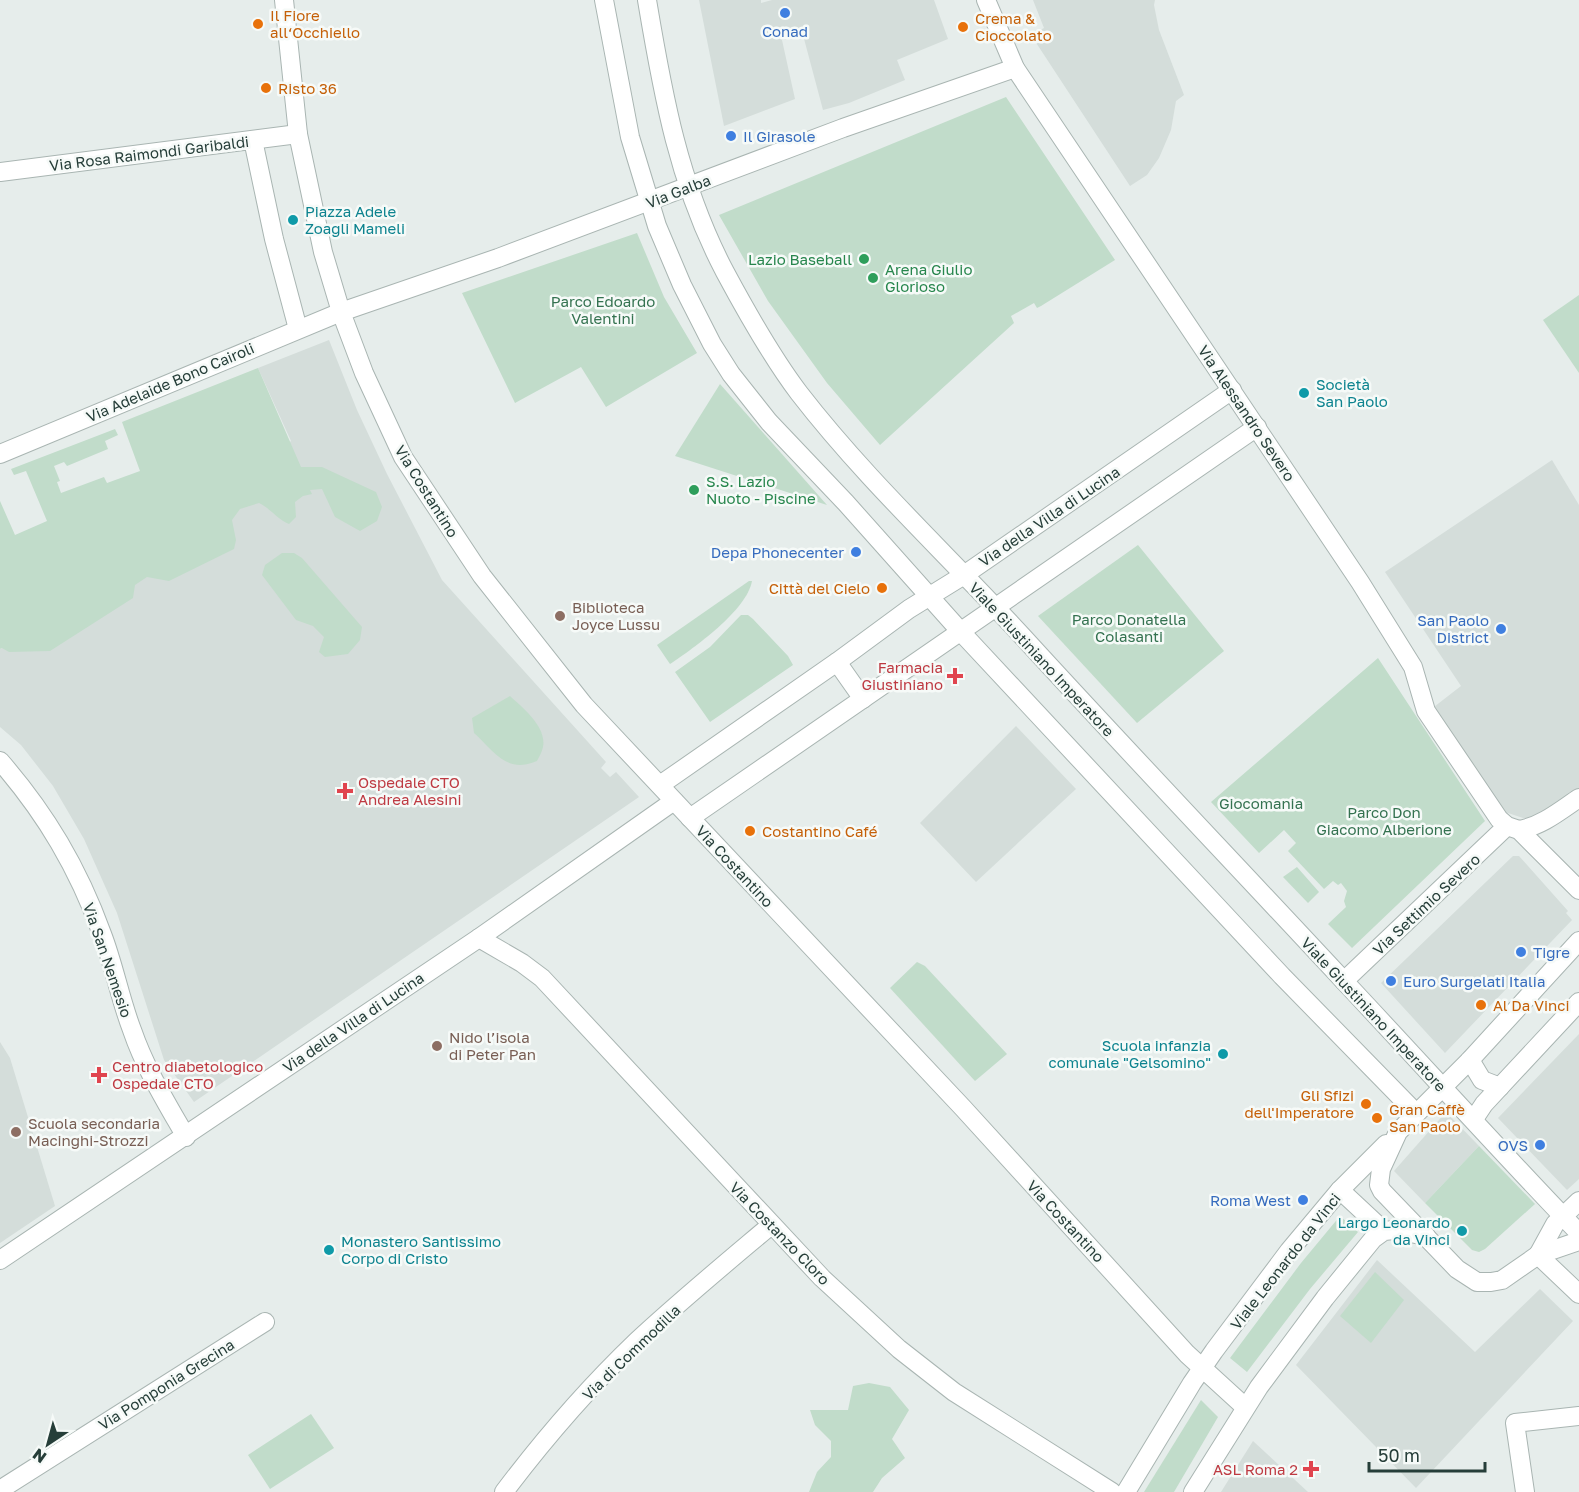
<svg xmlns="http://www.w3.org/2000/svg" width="1579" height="1492" viewBox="0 0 1579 1492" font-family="'Golos Text',sans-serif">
  <rect width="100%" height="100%" fill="#e6edeb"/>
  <g fill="#d4ddda">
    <path d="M699 0H761V3L772 0H934L948 39 897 60 905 80 849 103 823 110 803 35 782 40 795 99 724 126Z"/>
    <path d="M1033 0H1155L1154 5 1159 30 1184 95 1176 101 1171 130 1159 158 1147 175 1130 186 1031 35 1044 28Z"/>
    <path d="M329 340 357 410 387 474 442 580 606 762 601 768 610 777 616 772 639 797 194 1102 164 1060 117 913 84 839 53 786 21 745 0 727V649L59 621 291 441 258 368Z"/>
    <path d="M1552 460 1579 505V789L1551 809 1530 818H1523L1502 811 1430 710 1461 686 1385 572Z"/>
    <path d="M1016 726 1076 789 976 882 920 823Z"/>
    <path d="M1513 856H1519L1568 911 1566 913 1572 920 1445 1053 1381 983Z"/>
    <path d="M1579 1034V1179L1567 1190 1498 1118Z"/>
    <path d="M0 1042 10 1058 55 1206 0 1243Z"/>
    <path d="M1446 1112 1479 1146 1425 1203 1394 1171Z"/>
    <path d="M1377 1260 1475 1352 1540 1289 1573 1321 1416 1488 1296 1365Z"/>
    <path d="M1253 1441 1308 1492H1221Z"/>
  </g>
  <g fill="#c1dcca">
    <path d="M1006 97 1115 260 1041 306 1037 308 1034 303 1011 316 1014 323 880 445 827 383 768 301 719 215Z"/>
    <path d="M637 233 664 297 697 353 606 407 581 367 515 403 462 293Z"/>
    <path d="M1579 295V373L1543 320Z"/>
    <path d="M258 368 301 467H322L376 492 382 507 377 521 360 531 335 517 322 489 310 490 312 494 303 496 295 502 296 517 289 524C277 519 271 509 259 503L240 509 232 520 236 540 234 549 169 581 147 577 135 585 133 598 50 651 9 652 2 648 0 649V501L15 535 47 521 26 471 14 475 11 469 115 429 118 435 105 441 108 449 67 466 64 462 54 466 60 481 57 482 61 493 104 477 107 483 140 471 122 422Z"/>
    <path d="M720 384 827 505 675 456Z"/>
    <path d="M1138 545 1224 651 1137 723 1038 616Z"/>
    <path d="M282 553H294L302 558 362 627 360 640 348 654 325 657 319 652 324 637 313 626 296 620 262 575 265 565Z"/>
    <path d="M749 581H752C747 610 694 648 670 664L657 645Z"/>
    <path d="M741 615H748L753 619 788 656 793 665 710 722 675 672 710 647Z"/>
    <path d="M1378 658 1485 821 1352 948 1328 924 1346 907 1344 901 1347 891 1341 883 1338 885 1333 881 1324 889 1288 851 1296 843 1284 830 1259 853 1211 802Z"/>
    <path d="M510 696C523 708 547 727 543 747 542 752 539 757 537 761 506 774 495 752 474 733L472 718Z"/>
    <path d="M1297 867 1319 892 1308 903 1283 877Z"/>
    <path d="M917 962 925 966 1007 1054 975 1081 890 988Z"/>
    <path d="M1479 1146 1535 1204 1485 1249 1479 1252 1472 1250 1425 1203Z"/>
    <path d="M1340 1216 1358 1232 1310 1289 1247 1372 1230 1358 1301 1263Z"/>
    <path d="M1375 1272 1404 1300 1371 1343 1340 1316Z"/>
    <path d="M869 1383 890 1387 909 1410 892 1439 905 1458 882 1478 873 1492H809L817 1472 831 1457V1441L815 1425 810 1410H848L853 1386Z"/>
    <path d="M1201 1400 1218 1417 1174 1492H1144Z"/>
    <path d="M311 1414 334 1448 270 1489 248 1455Z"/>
  </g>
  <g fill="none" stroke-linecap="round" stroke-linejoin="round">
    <g stroke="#a9b5b2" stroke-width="20">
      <g id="minor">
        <path d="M284 0 298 134 323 252 341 312 364 373 403 457 482 576 584 705 963 1108 1187 1354 1245 1407"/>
        <path d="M604 0 630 137 657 226 682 285 712 344 731 374 769 422 846 503 961 632 1282 976 1416 1113"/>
        <path d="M647 0C663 96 679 185 725 272 747 313 771 356 799 393 867 481 949 556 1024 638 1129 753 1236 865 1342 979 1421 1063 1499 1150 1579 1233"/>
        <path d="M986 0 1015 68 1360 582 1413 667 1426 711 1499 819 1507 826 1519 830 1579 890"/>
        <path d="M253 140 274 239 298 329"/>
        <path d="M0 172 298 134"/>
        <path d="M0 454 341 312 498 258 843 128 1015 68"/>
        <path d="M837 662 863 699"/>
        <path d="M0 761C46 814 78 868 102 934 114 965 120 999 132 1030 145 1068 166 1102 186 1137"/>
        <path d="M660 785 837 662 909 609 964 575 1232 390"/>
        <path d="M690 818 1257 427"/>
        <path d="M1519 830C1542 826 1561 810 1579 798"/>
        <path d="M479 938 522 963 542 978 822 1278 899 1349 954 1392 1112 1492"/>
        <path d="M1579 941 1470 1060 1398 1132 1381 1169 1379 1185 1382 1191 1457 1269 1477 1282H1491L1502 1280 1538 1255 1579 1241"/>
        <path d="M1344 981 1507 826"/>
        <path d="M1470 1060 1482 1080 1500 1087"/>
        <path d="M1474 1119 1484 1104 1579 1002"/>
        <path d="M1340 1190 1384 1231"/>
        <path d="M1538 1255 1555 1224 1579 1201"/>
        <path d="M1538 1255 1579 1294"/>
        <path d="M0 1260 479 938 674 801"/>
        <path d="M6 1486 265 1322"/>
        <path d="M504 1492C544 1439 589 1387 637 1341 680 1301 726 1263 771 1225"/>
        <path d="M1126 1492 1192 1383 1214 1351 1289 1251 1340 1190 1386 1144"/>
        <path d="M1193 1492 1259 1387 1325 1298 1373 1239 1384 1231 1394 1230 1426 1236"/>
        <path d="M1525 1492 1515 1423 1579 1416"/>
      </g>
    </g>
    <use href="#minor" stroke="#fff" stroke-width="18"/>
  </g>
  <g fill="#3f7fe0" stroke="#f6faf8" stroke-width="2">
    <circle cx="785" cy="13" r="6"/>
    <circle cx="731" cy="136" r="6"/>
    <circle cx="856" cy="552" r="6"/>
    <circle cx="1501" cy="629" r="6"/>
    <circle cx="1521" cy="952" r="6"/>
    <circle cx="1391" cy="981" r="6"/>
    <circle cx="1540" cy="1145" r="6"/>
    <circle cx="1303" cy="1200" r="6"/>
  </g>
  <g fill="#e8710a" stroke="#f6faf8" stroke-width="2">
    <circle cx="258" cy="24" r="6"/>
    <circle cx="963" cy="27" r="6"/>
    <circle cx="266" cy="88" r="6"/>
    <circle cx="882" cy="588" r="6"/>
    <circle cx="750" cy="831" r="6"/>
    <circle cx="1481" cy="1005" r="6"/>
    <circle cx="1366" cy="1104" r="6"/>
    <circle cx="1377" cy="1118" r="6"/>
  </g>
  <g fill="#0f9aa8" stroke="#f6faf8" stroke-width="2">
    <circle cx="293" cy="220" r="6"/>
    <circle cx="1304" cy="393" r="6"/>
    <circle cx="1223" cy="1054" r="6"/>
    <circle cx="1462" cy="1231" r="6"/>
    <circle cx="329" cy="1250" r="6"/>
  </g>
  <g fill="#2e9e5b" stroke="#f6faf8" stroke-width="2">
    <circle cx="864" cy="259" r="6"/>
    <circle cx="873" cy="278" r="6"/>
    <circle cx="694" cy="490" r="6"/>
  </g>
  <g fill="#8d6e63" stroke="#f6faf8" stroke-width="2">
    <circle cx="560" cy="616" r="6"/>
    <circle cx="437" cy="1046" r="6"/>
    <circle cx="16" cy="1132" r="6"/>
  </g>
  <g fill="#e0444e" stroke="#f6faf8" stroke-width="2">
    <path d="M952 667h6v6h6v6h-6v6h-6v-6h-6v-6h6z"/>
    <path d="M342 782h6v6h6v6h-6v6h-6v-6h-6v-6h6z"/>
    <path d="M96 1066h6v6h6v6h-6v6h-6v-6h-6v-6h6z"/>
    <path d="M1308 1460h6v6h6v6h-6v6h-6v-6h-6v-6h6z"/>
  </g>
  <g text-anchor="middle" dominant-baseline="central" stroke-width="5" stroke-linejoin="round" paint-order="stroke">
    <g font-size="15" fill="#c56008" stroke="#f6faf8" text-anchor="start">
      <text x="270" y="15">Il Fiore<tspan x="270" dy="17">all‘Occhiello</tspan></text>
      <text x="975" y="18">Crema &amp;<tspan x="975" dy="17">Cioccolato</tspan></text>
      <text x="278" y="88">Risto 36</text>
      <text x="870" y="588" text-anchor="end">Città del Cielo</text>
      <text x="762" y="831">Costantino Café</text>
      <text x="1493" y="1005">Al Da Vinci</text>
      <text x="1354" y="1095" text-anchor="end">Gli Sfizi<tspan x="1354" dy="17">dell'Imperatore</tspan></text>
      <text x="1389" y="1109">Gran Caffè<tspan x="1389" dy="17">San Paolo</tspan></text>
    </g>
    <g font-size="15" fill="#366cbe" stroke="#f6faf8" text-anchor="end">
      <text x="785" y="31" text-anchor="middle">Conad</text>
      <text x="743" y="136" text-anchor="start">Il Girasole</text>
      <text x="844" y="552">Depa Phonecenter</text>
      <text x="1489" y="620">San Paolo<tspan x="1489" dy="17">District</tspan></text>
      <text x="1533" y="952" text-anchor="start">Tigre</text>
      <text x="1403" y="981" text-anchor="start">Euro Surgelati Italia</text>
      <text x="1528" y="1145">OVS</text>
      <text x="1291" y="1200">Roma West</text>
    </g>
    <g font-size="15" fill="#263e39" stroke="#f6faf8">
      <text transform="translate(149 153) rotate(-7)">Via Rosa Raimondi Garibaldi</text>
      <text transform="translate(678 191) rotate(-21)">Via Galba</text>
      <text transform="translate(170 382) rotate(-23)">Via Adelaide Bono Cairoli</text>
      <text transform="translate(1247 413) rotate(56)">Via Alessandro Severo</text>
      <text transform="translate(427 491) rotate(58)">Via Costantino</text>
      <text transform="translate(1049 516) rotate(-34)">Via della Villa di Lucina</text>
      <text transform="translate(1042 659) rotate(47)">Viale Giustiniano Imperatore</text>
      <text transform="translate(735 866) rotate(47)">Via Costantino</text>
      <text transform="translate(1426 904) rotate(-43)">Via Settimio Severo</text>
      <text transform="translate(108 960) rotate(71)">Via San Nemesio</text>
      <text transform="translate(1374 1014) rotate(47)">Viale Giustiniano Imperatore</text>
      <text transform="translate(353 1022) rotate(-34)">Via della Villa di Lucina</text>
      <text transform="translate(1066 1221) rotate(47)">Via Costantino</text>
      <text transform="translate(780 1233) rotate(46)">Via Costanzo Cloro</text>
      <text transform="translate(1285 1261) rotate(-52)">Viale Leonardo da Vinci</text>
      <text transform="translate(631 1352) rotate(-44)">Via di Commodilla</text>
      <text transform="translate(166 1384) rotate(-32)">Via Pomponia Grecina</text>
    </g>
    <g font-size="15" fill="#0d838f" stroke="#f6faf8" text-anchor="start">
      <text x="305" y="211">Piazza Adele<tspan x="305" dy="17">Zoagli Mameli</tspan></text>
      <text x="1316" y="384">Società<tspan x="1316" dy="17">San Paolo</tspan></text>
      <text x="1211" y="1045" text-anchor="end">Scuola infanzia<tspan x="1211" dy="17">comunale "Gelsomino"</tspan></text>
      <text x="1450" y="1222" text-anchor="end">Largo Leonardo<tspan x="1450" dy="17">da Vinci</tspan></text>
      <text x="341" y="1241">Monastero Santissimo<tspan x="341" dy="17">Corpo di Cristo</tspan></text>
    </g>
    <g font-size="15" fill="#27864d" stroke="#f6faf8" text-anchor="start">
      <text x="852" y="259" text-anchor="end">Lazio Baseball</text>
      <text x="885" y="269">Arena Giulio<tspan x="885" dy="17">Glorioso</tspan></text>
      <text x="706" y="481">S.S. Lazio<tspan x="706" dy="17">Nuoto - Piscine</tspan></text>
    </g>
    <g font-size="15" fill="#347250" stroke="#f6faf8">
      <text x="603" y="301">Parco Edoardo<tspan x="603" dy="17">Valentini</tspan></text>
      <text x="1129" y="619">Parco Donatella<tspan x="1129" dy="17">Colasanti</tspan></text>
      <text x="1261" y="803">Giocomania</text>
      <text x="1384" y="812">Parco Don<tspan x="1384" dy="17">Giacomo Alberione</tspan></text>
    </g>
    <g font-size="15" fill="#785e54" stroke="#f6faf8" text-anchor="start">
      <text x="572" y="607">Biblioteca<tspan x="572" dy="17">Joyce Lussu</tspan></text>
      <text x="449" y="1037">Nido l’isola<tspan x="449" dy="17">di Peter Pan</tspan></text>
      <text x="28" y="1123">Scuola secondaria<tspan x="28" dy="17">Macinghi-Strozzi</tspan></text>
    </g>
    <g font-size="15" fill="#be3a42" stroke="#f6faf8" text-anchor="end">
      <text x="943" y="667">Farmacia<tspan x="943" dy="17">Giustiniano</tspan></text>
      <text x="358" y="782" text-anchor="start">Ospedale CTO<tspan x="358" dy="17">Andrea Alesini</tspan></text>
      <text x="112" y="1066" text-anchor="start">Centro diabetologico<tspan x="112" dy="17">Ospedale CTO</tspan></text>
      <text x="1298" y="1469">ASL Roma 2</text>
    </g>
  </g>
  <g transform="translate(48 1444) rotate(216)" stroke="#f6faf8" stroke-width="4.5" paint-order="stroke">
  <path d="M0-4.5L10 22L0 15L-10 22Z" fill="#263e39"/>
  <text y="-9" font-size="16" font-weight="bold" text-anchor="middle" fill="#263e39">N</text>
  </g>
  <path d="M1369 1462v9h116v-9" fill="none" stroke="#263e39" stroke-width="3"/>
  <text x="1378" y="1462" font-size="18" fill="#263e39" stroke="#f6faf8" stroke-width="4.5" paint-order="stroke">50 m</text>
</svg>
